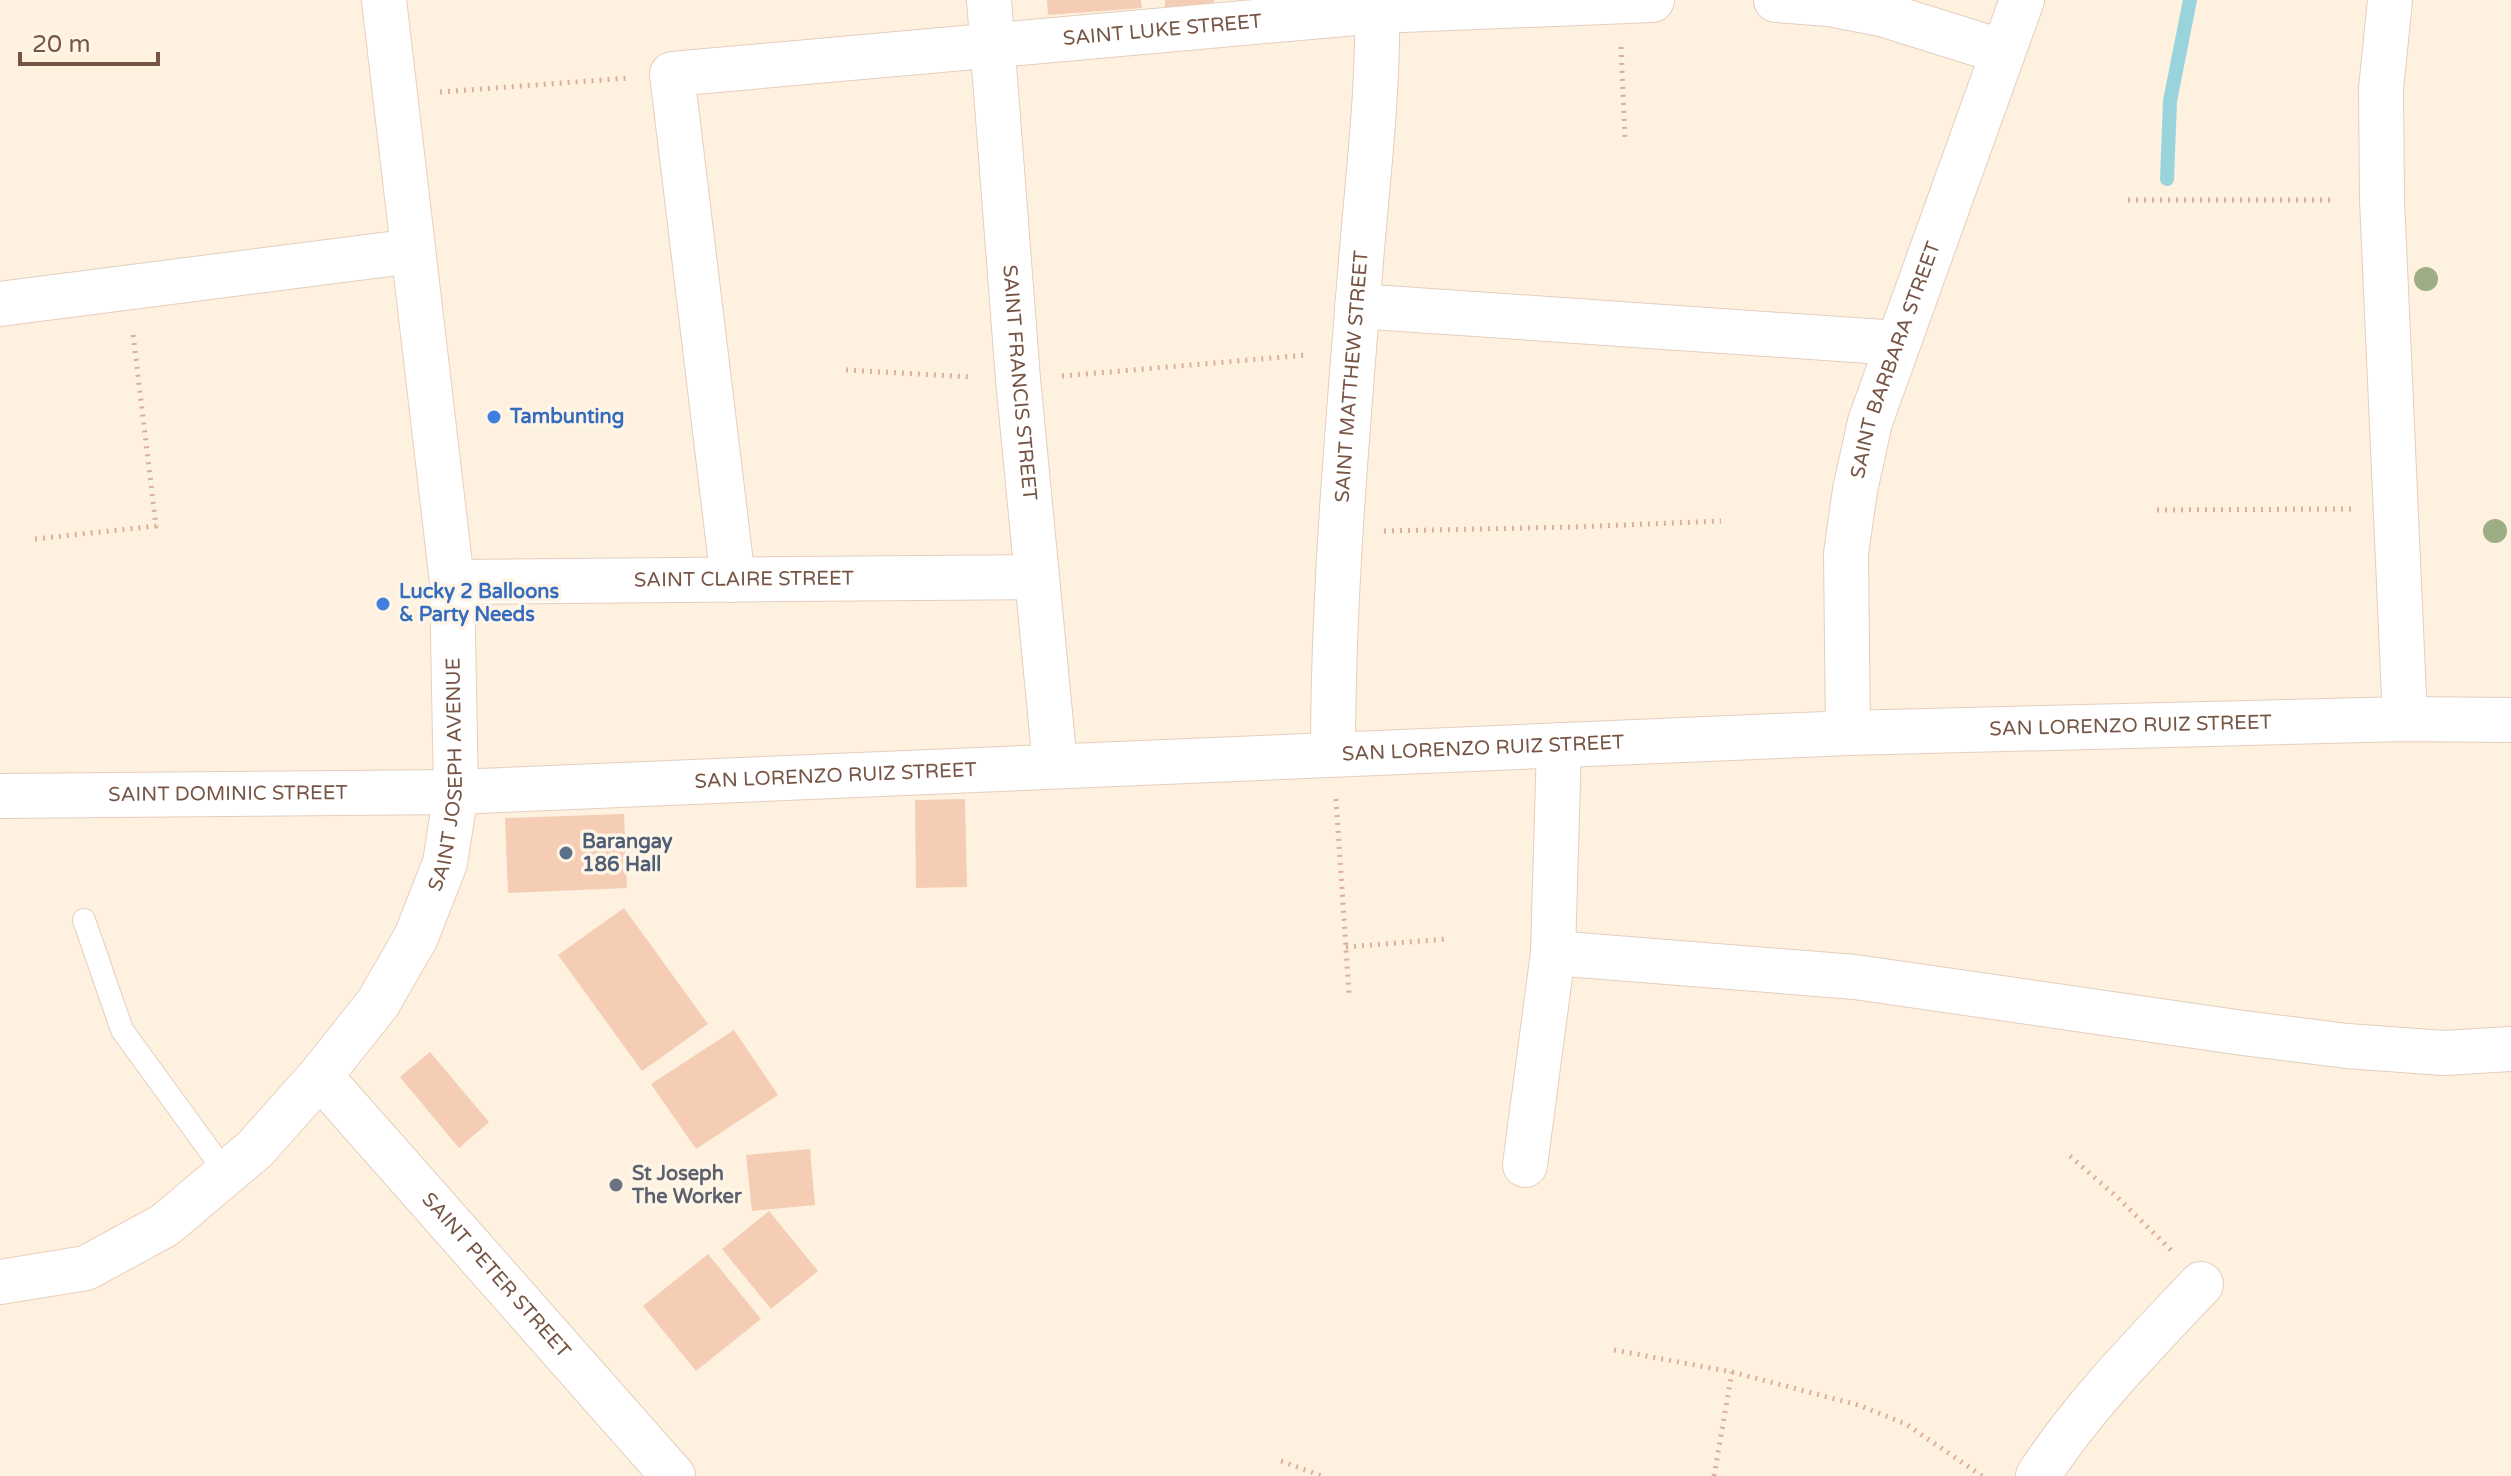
<svg xmlns="http://www.w3.org/2000/svg" width="2511" height="1476" viewBox="0 0 2511 1476" font-family="'Varela Round',sans-serif">
  <rect width="100%" height="100%" fill="#fef1e0"/>
  <g fill="none" stroke-linecap="round" stroke-linejoin="round">
    <path stroke="#99d3db" stroke-width="14" d="M2167 179 2170 101 2190 0"/>
  </g>
  <g fill="#f5cdb5">
    <path d="M1047 0H1141L1142 8 1048 15Z"/>
    <path d="M1165 0H1214V7L1165 10Z"/>
    <path d="M965 799 967 887 916 888 915 800Z"/>
    <path d="M624 814 627 888 508 893 505 818Z"/>
    <path d="M624 908 708 1024 642 1071 558 955Z"/>
    <path d="M734 1030 778 1095 696 1149 651 1084Z"/>
    <path d="M430 1052 489 1122 459 1148 400 1077Z"/>
    <path d="M810 1149 815 1205 752 1211 746 1155Z"/>
    <path d="M769 1211 818 1271 771 1309 722 1249Z"/>
    <path d="M708 1254 761 1319 696 1371 643 1306Z"/>
  </g>
  <g fill="none" stroke-linecap="round" stroke-linejoin="round">
    <g stroke="#e4cebe" stroke-width="24">
      <path id="service" d="M84 920 122 1030 226 1173"/>
    </g>
    <g stroke="#e4cebe" stroke-width="46">
      <g id="minor">
        <path id="s1" d="M989 0 1018 379 1055 765"/>
        <path d="M1776 0 1829 4 1885 15 2003 52"/>
        <path d="M2390 0 2381 89 2382 200 2405 719"/>
        <path d="M0 304 413 251"/>
        <path d="M1357 306 1898 343"/>
        <path id="s2" d="M733 580 672 74 1378 11 1652 0"/>
        <path id="s3" d="M452 582 1036 577"/>
        <path id="s4" d="M1848 733 1846 554 1855 490 1870 422 2022 0"/>
        <path id="s5" d="M1333 754C1333 589 1348 425 1361 261 1368 175 1379 87 1377 0"/>
        <path id="s6" d="M0 796 456 792 1848 733 2405 719 2511 720"/>
        <path d="M1553 953 1855 977 2243 1033 2347 1046 2444 1053 2511 1049"/>
        <path id="s7" d="M320 1076 673 1476"/>
        <path d="M1525 1165 1553 953 1559 745"/>
        <path d="M2038 1476C2083 1406 2144 1345 2201 1284"/>
      </g>
    </g>
    <g stroke="#eacfbb" stroke-width="46">
      <g id="secondary">
        <path id="s8" d="M0 1282 86 1268 165 1225 255 1149 320 1076 378 1003 416 937 445 863 456 792 452 582 384 0"/>
      </g>
    </g>
    <g stroke="#dab099" stroke-width="5" stroke-dasharray="2 6" stroke-linecap="butt">
      <path d="M1621 47 1625 139"/>
      <path d="M440 92 629 78"/>
      <path d="M2128 200H2335"/>
      <path d="M846 370 972 377"/>
      <path d="M1062 376 1307 355"/>
      <path d="M2157 510 2352 509"/>
      <path d="M1384 531 1574 527 1721 521"/>
      <path d="M35 539 156 526 133 334"/>
      <path d="M1336 799 1349 993"/>
      <path d="M1346 947 1446 939"/>
      <path d="M2070 1156 2118 1198 2172 1251"/>
      <path d="M1614 1350 1732 1372 1858 1405 1906 1424 1982 1476"/>
      <path d="M1281 1461 1322 1476"/>
      <path d="M1714 1476 1732 1372"/>
    </g>
    <use href="#service" stroke="#fff" stroke-width="22"/>
    <use href="#minor" stroke="#fff" stroke-width="44"/>
    <use href="#secondary" stroke="#fff" stroke-width="44"/>
  </g>
  <g fill="#9dae85">
    <circle cx="2426" cy="279" r="12"/>
    <circle cx="2495" cy="531" r="12"/>
  </g>
  <g fill="#3f7fe0" stroke="#fff5e7" stroke-width="3">
    <circle cx="494" cy="417" r="8"/>
    <circle cx="383" cy="604" r="8"/>
  </g>
  <circle fill="#5c6f8a" stroke="#fff5e7" stroke-width="3" cx="566" cy="853" r="8"/>
  <circle fill="#6b7280" stroke="#fff5e7" stroke-width="3" cx="616" cy="1185" r="8"/>
  <g text-anchor="middle" dominant-baseline="central" stroke-width="7" stroke-linejoin="round" paint-order="stroke">
    <g font-size="20" fill="#765545" stroke="#fff5e7">
      <text stroke="none"><textPath href="#s2" startOffset="1002">SAINT LUKE STREET</textPath></text>
      <text stroke="none"><textPath href="#s4" startOffset="380">SAINT BARBARA STREET</textPath></text>
      <text stroke="none"><textPath href="#s5" startOffset="378">SAINT MATTHEW STREET</textPath></text>
      <text stroke="none"><textPath href="#s1" startOffset="384">SAINT FRANCIS STREET</textPath></text>
      <text stroke="none"><textPath href="#s3" startOffset="292">SAINT CLAIRE STREET</textPath></text>
      <text stroke="none"><textPath href="#s6" startOffset="2132">SAN LORENZO RUIZ STREET</textPath></text>
      <text stroke="none"><textPath href="#s6" startOffset="1484">SAN LORENZO RUIZ STREET</textPath></text>
      <text stroke="none"><textPath href="#s8" startOffset="730">SAINT JOSEPH AVENUE</textPath></text>
      <text stroke="none"><textPath href="#s6" startOffset="836">SAN LORENZO RUIZ STREET</textPath></text>
      <text stroke="none"><textPath href="#s6" startOffset="228">SAINT DOMINIC STREET</textPath></text>
      <text stroke="none"><textPath href="#s7" startOffset="266">SAINT PETER STREET</textPath></text>
    </g>
    <g font-size="20" font-weight="bold" fill="#366cbe" stroke="#fff5e7" text-anchor="start">
      <text x="510" y="417">Tambunting</text>
      <text x="399" y="592">Lucky 2 Balloons<tspan x="399" dy="23">&amp; Party Needs</tspan></text>
    </g>
    <g font-size="20" font-weight="bold" fill="#4e5e75" stroke="#fff5e7" text-anchor="start">
      <text x="582" y="842">Barangay<tspan x="582" dy="23">186 Hall</tspan></text>
    </g>
    <g font-size="20" font-weight="bold" fill="#5b616d" stroke="#fff5e7" text-anchor="start">
      <text x="632" y="1174">St Joseph<tspan x="632" dy="23">The Worker</tspan></text>
    </g>
  </g>
  <path d="M20 52v12h138v-12" fill="none" stroke="#765545" stroke-width="4"/>
  <text x="32" y="52" font-size="24" fill="#765545" stroke="#fff5e7" stroke-width="6" paint-order="stroke">20 m</text>
</svg>
